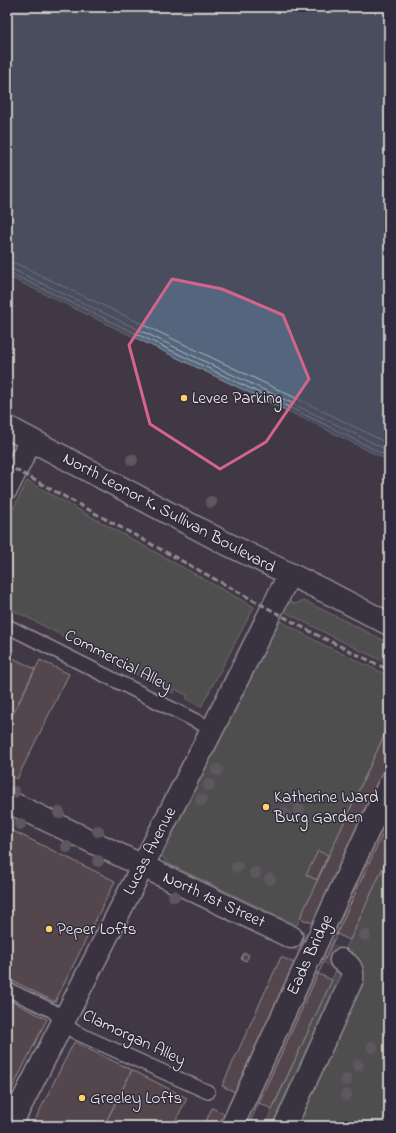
<svg xmlns="http://www.w3.org/2000/svg" width="396" height="1133" viewBox="0 0 396 1133" font-family="'Indie Flower',sans-serif">
  <rect width="100%" height="100%" fill="#413845"/>
  <filter id="ink" filterUnits="userSpaceOnUse"><feTurbulence type="fractalNoise" baseFrequency=".025" numOctaves="2"/><feDisplacementMap in="SourceGraphic" scale="8" xChannelSelector="R" yChannelSelector="G"/><feConvolveMatrix kernelMatrix="1 2 1 2 8 2 1 2 1" color-interpolation-filters="sRGB"/></filter>
  <g filter="url(#ink)">
    <g fill="#5f675b" stroke="#aaaca2">
      <path d="M27 481 254 607 201 707 186 699 188 696 175 689 173 693 7 607V521Z"/>
      <path d="M288 601 295 604 303 601 311 604 389 643V664L353 647 283 611Z"/>
      <path d="M277 619 318 642 389 676V717L385 725 388 727 297 925 169 864 162 857V853Z"/>
      <path d="M389 854V1126H265Z"/>
    </g>
    <path fill="#52667d" stroke="#939ea8" d="M7 7H389V461L327 430 7 276Z"/>
    <g fill="none" stroke-linecap="round" stroke-linejoin="round">
      <g stroke="#b3b9bd" stroke-width="1">
        <path d="M7 262 15 263 333 416 389 444"/>
        <path d="M7 268 12 269 331 422 389 451"/>
        <path d="M7 273H10L328 426 389 457"/>
      </g>
    </g>
    <g fill="#6a5958" stroke="#f4f1e8">
      <path d="M7 655 35 669 7 726Z"/>
      <path d="M40 660 69 674 17 779 7 774V726Z"/>
      <path d="M389 717V854L350 940 300 918 388 727 385 726Z"/>
      <path d="M7 828 115 881 55 1002 7 978Z"/>
      <path d="M318 851 328 855 317 880 306 875Z"/>
      <path d="M244 953 249 955 246 961 241 959Z"/>
      <path d="M281 957 332 980 272 1109 222 1086Z"/>
      <path d="M7 999 47 1019 7 1099Z"/>
      <path d="M74 1042 132 1070 104 1126H32Z"/>
      <path d="M132 1070 187 1098 173 1126H104Z"/>
      <path d="M212 1108 251 1126H204Z"/>
    </g>
    <g fill="none" stroke-linecap="round" stroke-linejoin="round">
      <path stroke="#5c545d" stroke-width="22" stroke-dasharray="22 11" stroke-linecap="butt" d="M291 937 341 960"/>
      <g stroke="#f4f1e8" stroke-width="16">
        <g id="lane">
          <path d="M7 626 212 729"/>
          <path d="M7 989 53 1011 66 1026 77 1033 208 1092"/>
        </g>
      </g>
      <g stroke="#f4f1e8" stroke-width="25">
        <g id="street">
          <path d="M7 488 31 440"/>
          <path d="M7 801 291 937"/>
          <path d="M10 1126 216 722 289 575"/>
          <path d="M285 1126 352 979C353 969 350 965 341 960"/>
        </g>
      </g>
      <g stroke="#f4f1e8" stroke-width="25">
        <path id="secondary" d="M7 427 223 542 333 595 389 624"/>
      </g>
      <use href="#lane" stroke="#2f2a3d" stroke-width="13"/>
      <use href="#street" stroke="#2f2a3d" stroke-width="22"/>
      <use href="#secondary" stroke="#2f2a3d" stroke-width="22"/>
      <g stroke="#f4f1e8" stroke-width="1">
        <path d="M219 1126 389 759"/>
        <path d="M248 1126 389 820"/>
      </g>
      <path stroke="#f4f1e8" stroke-width="3" stroke-dasharray="6 3" stroke-linecap="butt" d="M7 465 315 634 389 670"/>
      <g stroke="#f4f1e8" stroke-width="25" stroke-linecap="butt">
        <path id="secondary-bridge" d="M232 1126 389 785"/>
      </g>
      <use href="#secondary-bridge" stroke="#2f2a3d" stroke-width="22"/>
    </g>
    <g fill="#7f7c7c">
      <circle cx="132" cy="460" r="6"/>
      <circle cx="211" cy="502" r="6"/>
      <circle cx="217" cy="770" r="6"/>
      <circle cx="209" cy="785" r="6"/>
      <circle cx="14" cy="792" r="6"/>
      <circle cx="291" cy="799" r="6"/>
      <circle cx="201" cy="800" r="6"/>
      <circle cx="299" cy="809" r="6"/>
      <circle cx="59" cy="813" r="6"/>
      <circle cx="284" cy="813" r="6"/>
      <circle cx="20" cy="824" r="6"/>
      <circle cx="98" cy="831" r="6"/>
      <circle cx="67" cy="847" r="6"/>
      <circle cx="98" cy="861" r="6"/>
      <circle cx="237" cy="867" r="6"/>
      <circle cx="255" cy="873" r="6"/>
      <circle cx="270" cy="879" r="6"/>
      <circle cx="174" cy="896" r="6"/>
      <circle cx="365" cy="935" r="6"/>
      <circle cx="372" cy="1047" r="6"/>
      <circle cx="358" cy="1065" r="6"/>
      <circle cx="346" cy="1080" r="6"/>
      <circle cx="346" cy="1095" r="6"/>
    </g>
  </g>
  <path d="M0 0H396V1133H0ZM172 279 222 289 283 315 309 379 266 442 220 469 150 424 129 345Z" fill="#413845" fill-opacity=".55" fill-rule="evenodd"/>
  <path fill="none" stroke="#d4648c" stroke-width="3" stroke-linejoin="round" d="M172 279 222 289 283 315 309 379 266 442 220 469 150 424 129 345Z"/>
  <g fill="#ffd166" stroke="#2f2a3d" stroke-width="1.5">
    <circle cx="184" cy="398" r="4"/>
    <circle cx="266" cy="807" r="4"/>
    <circle cx="49" cy="929" r="4"/>
    <circle cx="82" cy="1098" r="4"/>
  </g>
  <g text-anchor="middle" dominant-baseline="central" stroke-width="3" stroke-linejoin="round" paint-order="stroke">
    <g font-size="17" fill="#f4f1e8" stroke="#2f2a3d" text-anchor="start">
      <text x="192" y="398">Levee Parking</text>
      <text x="274" y="797">Katherine Ward<tspan x="274" dy="20">Burg Garden</tspan></text>
      <text x="57" y="929">Peper Lofts</text>
      <text x="90" y="1098">Greeley Lofts</text>
    </g>
    <g font-size="17" fill="#f4f1e8" stroke="#2f2a3d">
      <text transform="translate(169 513) rotate(28)">North Leonor K. Sullivan Boulevard</text>
      <text transform="translate(118 661) rotate(27)">Commercial Alley</text>
      <text transform="translate(150 851) rotate(-63)">Lucas Avenue</text>
      <text transform="translate(214 900) rotate(25)">North 1st Street</text>
      <text transform="translate(310 955) rotate(-65)">Eads Bridge</text>
      <text transform="translate(134 1038) rotate(25)">Clamorgan Alley</text>
    </g>
  </g>
  <rect width="396" height="1133" fill="none" stroke="#2f2a3d" stroke-width="24"/>
  <rect x="12" y="12" width="372" height="1109" fill="none" stroke="#f4f1e8" stroke-width="1.5" filter="url(#ink)"/>
</svg>
